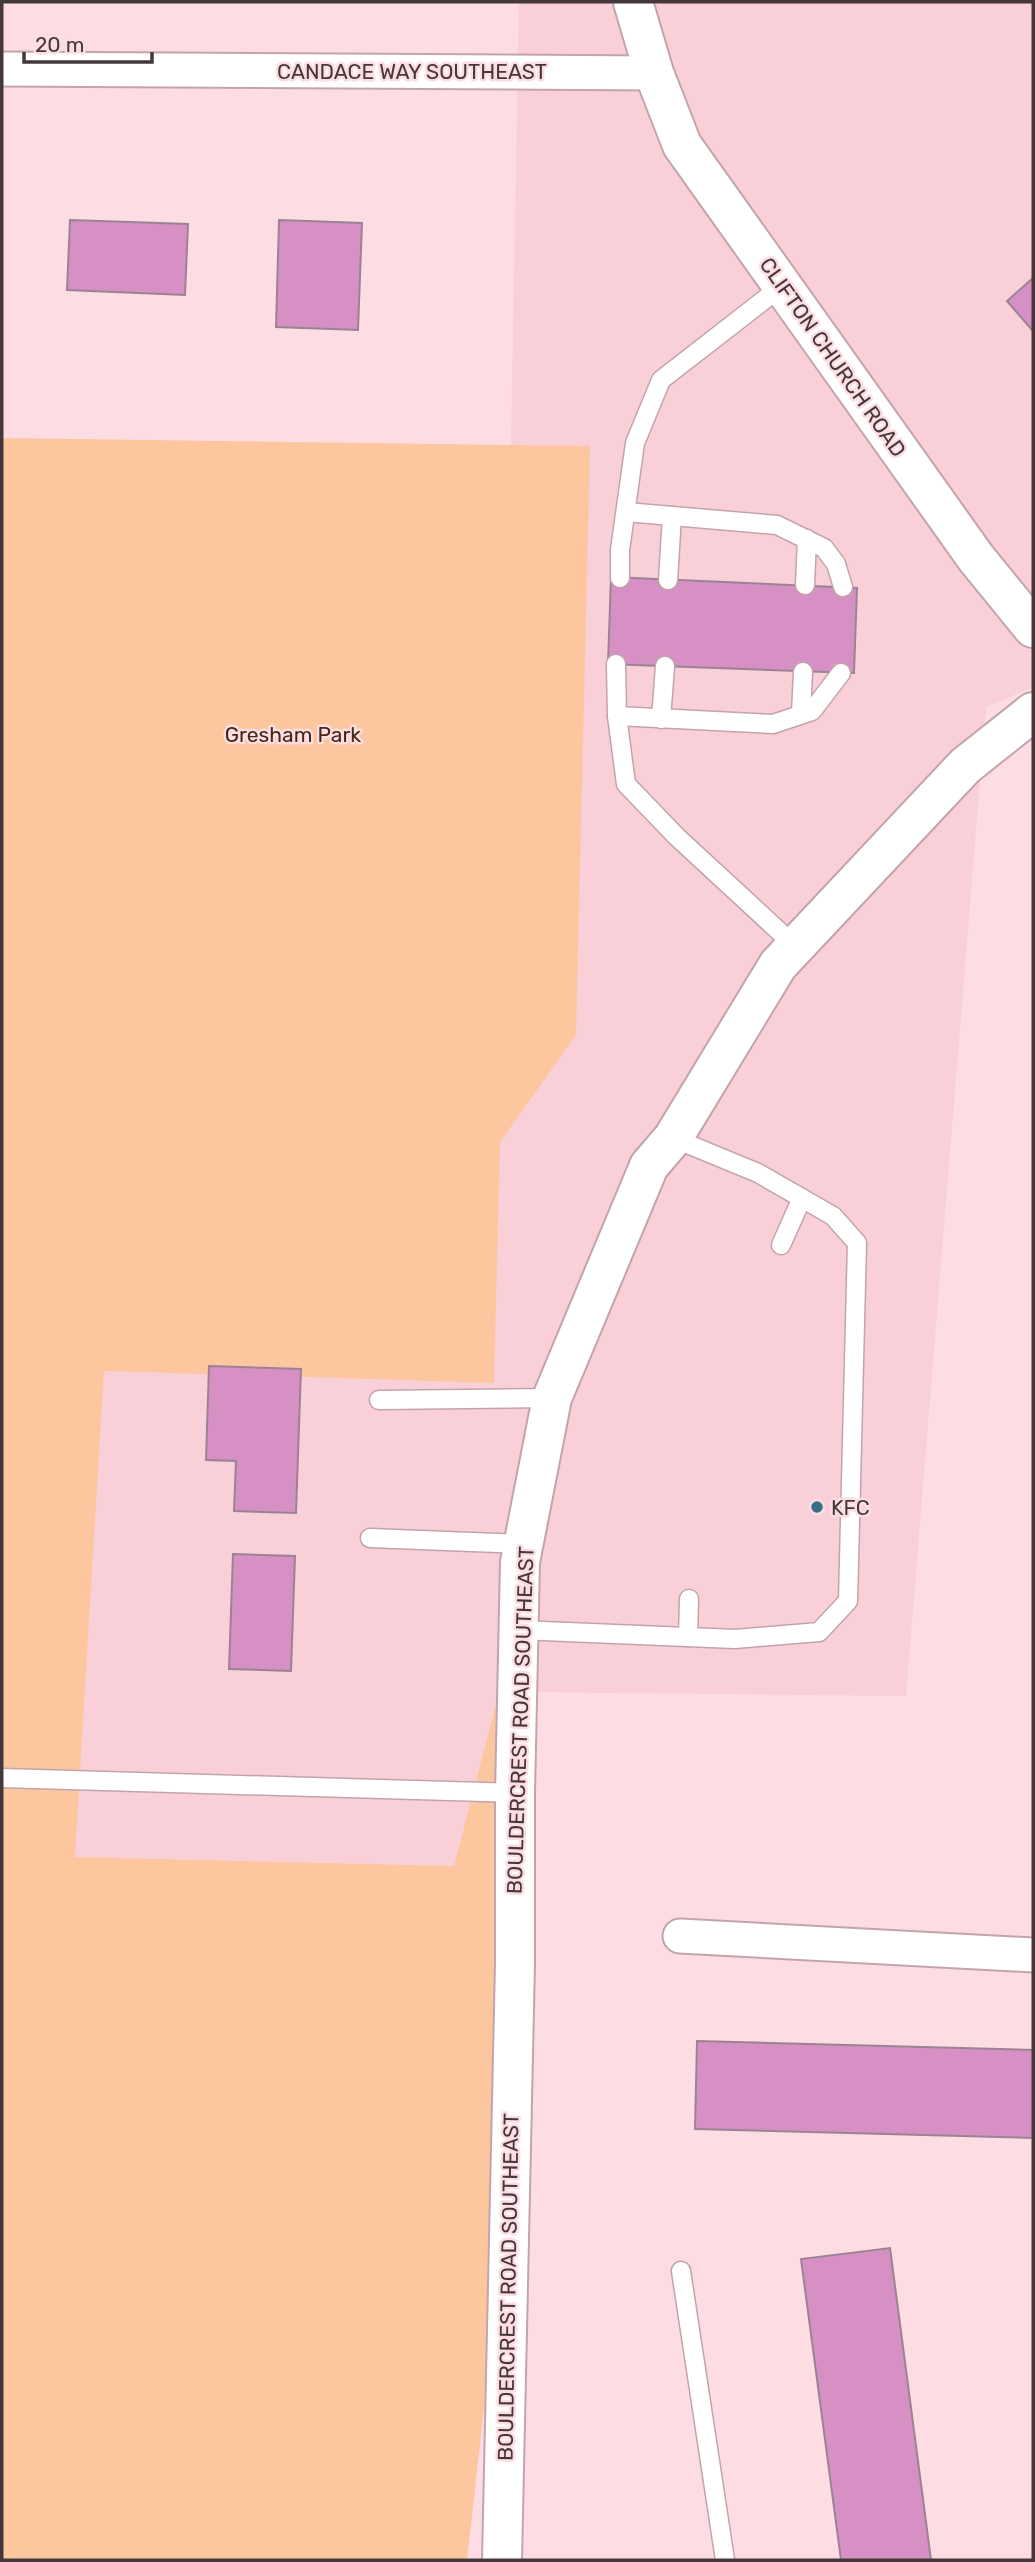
<svg xmlns="http://www.w3.org/2000/svg" width="1035" height="2562" viewBox="0 0 1035 2562" font-family="Rubik,sans-serif">
  <rect width="100%" height="100%" fill="#fddce3"/>
  <path fill="#f9cfd8" d="M519 2H1033V687L986 707 906 1696 499 1692 454 1866 75 1857 104 1371 494 1383Z"/>
  <path fill="#fcc69f" d="M2 438 590 446 576 1035 500 1142 494 1383 104 1371 75 1857 454 1866 499 1692 498 2283 467 2560H2Z"/>
  <g fill="#d690c3" stroke="#9b8394" stroke-width="2">
    <path d="M70 220 188 224 185 295 67 290Z"/>
    <path d="M279 220 362 223 358 330 276 327Z"/>
    <path d="M1033 278V331L1007 301Z"/>
    <path d="M611 577 857 588 854 673 608 664Z"/>
    <path d="M209 1366 301 1369 296 1513 234 1511 236 1461 206 1460Z"/>
    <path d="M233 1554 295 1556 291 1671 229 1669Z"/>
    <path d="M697 2041 1033 2050V2138L695 2129Z"/>
    <path d="M890 2248 931 2560H841L801 2259Z"/>
  </g>
  <g fill="none" stroke-linecap="round" stroke-linejoin="round">
    <g stroke="#c4a4ab" stroke-width="21">
      <g id="service">
        <path d="M626 512 777 525 824 548 836 564 843 587"/>
        <path d="M620 578V550L635 443 661 380 782 286"/>
        <path d="M668 580 672 516"/>
        <path d="M805 585 807 539"/>
        <path d="M616 664 617 716 626 784 677 837 795 946"/>
        <path d="M801 714 803 672"/>
        <path d="M617 716 773 724 812 711 841 673"/>
        <path d="M661 719 665 666"/>
        <path d="M781 1245 802 1198"/>
        <path d="M379 1400 552 1398"/>
        <path d="M370 1538 523 1544"/>
        <path d="M519 1630 735 1639 819 1632 848 1601 857 1243 833 1216 758 1173 673 1138"/>
        <path d="M688 1637 689 1599"/>
        <path d="M2 1778 515 1793"/>
        <path d="M681 2271 725 2560"/>
      </g>
    </g>
    <g stroke="#c4a4ab" stroke-width="37">
      <g id="minor">
        <path d="M2 69 654 73"/>
        <path d="M680 1936 1033 1955"/>
      </g>
    </g>
    <g stroke="#c4a4ab" stroke-width="42">
      <g id="tertiary">
        <path d="M633 2 654 73 682 145 976 558 1033 628"/>
        <path d="M502 2560 515 1963V1793L520 1562 552 1398 649 1166 673 1138 778 965 965 766 1033 712"/>
      </g>
    </g>
    <use href="#service" stroke="#fff" stroke-width="18"/>
    <use href="#minor" stroke="#fff" stroke-width="33"/>
    <use href="#tertiary" stroke="#fff" stroke-width="38"/>
  </g>
  <circle fill="#38708a" stroke="#fddce3" stroke-width="2.5" cx="817" cy="1507" r="7"/>
  <g text-anchor="middle" dominant-baseline="central" stroke-width="5" stroke-linejoin="round" paint-order="stroke">
    <g font-size="21" fill="#45383a" stroke="#fddce3">
      <text x="412" y="71">CANDACE WAY SOUTHEAST</text>
      <text transform="translate(833 357) rotate(55)">CLIFTON CHURCH ROAD</text>
      <text transform="translate(520 1720) rotate(-88)">BOULDERCREST ROAD SOUTHEAST</text>
      <text transform="translate(508 2287) rotate(-89)">BOULDERCREST ROAD SOUTHEAST</text>
    </g>
    <g font-size="21" fill="#442812" stroke="#fddce3">
      <text x="293" y="734">Gresham Park</text>
    </g>
    <g font-size="21" fill="#45383a" stroke="#fddce3" text-anchor="start">
      <text x="831" y="1507">KFC</text>
    </g>
  </g>
  <rect width="1035" height="2562" fill="none" stroke="#45383a" stroke-width="7"/>
  <path d="M24 52v10h128v-10" fill="none" stroke="#45383a" stroke-width="3.5"/>
  <text x="35" y="52" font-size="21" fill="#45383a" stroke="#fddce3" stroke-width="5" paint-order="stroke">20 m</text>
</svg>
